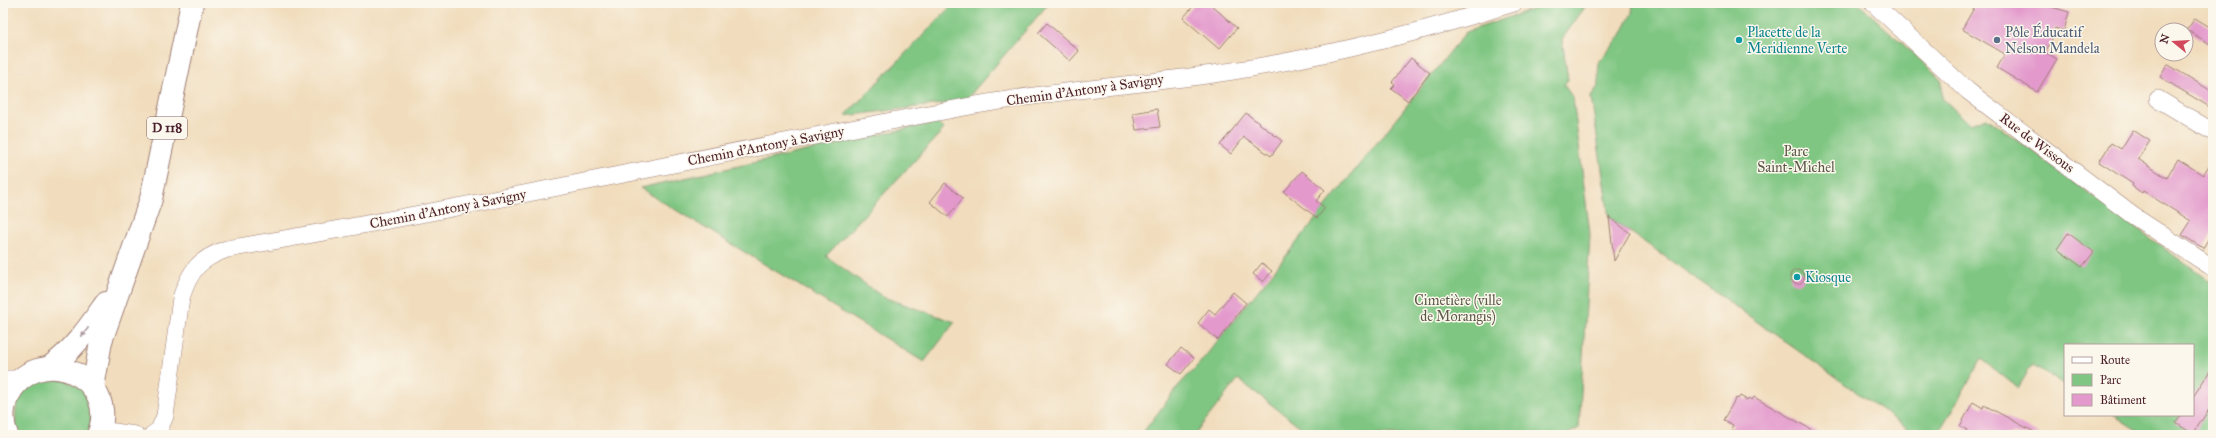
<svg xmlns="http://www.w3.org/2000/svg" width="2216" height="438" viewBox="0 0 2216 438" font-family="'IM FELL Great Primer',serif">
  <rect width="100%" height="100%" fill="#fbf7ec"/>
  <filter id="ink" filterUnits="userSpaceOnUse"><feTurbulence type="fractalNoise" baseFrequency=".025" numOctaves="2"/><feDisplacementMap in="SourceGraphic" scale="8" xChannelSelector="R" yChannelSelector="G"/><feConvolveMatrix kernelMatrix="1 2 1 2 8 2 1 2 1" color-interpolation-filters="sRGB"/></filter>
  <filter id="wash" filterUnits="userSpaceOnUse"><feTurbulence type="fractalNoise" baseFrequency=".012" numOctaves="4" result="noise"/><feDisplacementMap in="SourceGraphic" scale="16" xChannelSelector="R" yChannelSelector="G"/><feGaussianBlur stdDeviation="0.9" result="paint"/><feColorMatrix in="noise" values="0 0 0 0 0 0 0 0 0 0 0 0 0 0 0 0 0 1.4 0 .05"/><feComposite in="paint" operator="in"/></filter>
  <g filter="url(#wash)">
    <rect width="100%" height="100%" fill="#f1ddbd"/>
    <g fill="#7fc682" stroke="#647256">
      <path d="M954 3H1049L965 101 845 116Z"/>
      <path d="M1551 3H1581L1585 7 1562 39 1568 80 1564 85 1573 98 1590 234 1579 428 1566 435H1311L1238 379 1194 435H1141L1179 385 1199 364 1466 32Z"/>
      <path d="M1633 3H1858L1940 78 1942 82V98L1970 124 1987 118 2213 284V435H2145L2113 415H2193V345H2065V386L2032 365 2018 388 1982 359 1937 435H1917L1609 217 1591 96 1599 85 1598 75 1599 62 1621 35 1632 13Z"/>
      <path d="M936 122 944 129 826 256 883 297 955 322 924 362 640 188Z"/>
      <path d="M56 377C90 388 96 401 88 435H19C11 416 16 390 37 381 43 379 50 378 56 377Z"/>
    </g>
    <g id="blocks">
      <g fill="#e399cc">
        <path d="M1196 3H1209L1237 28 1219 49 1183 18Z"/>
        <path d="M1977 3H2038L2069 12 2064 31 2055 28 2051 42 2045 52 2057 59 2037 92 1997 68 2005 54 1962 29Z"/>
        <path d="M2195 18 2213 29V46L2187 30Z"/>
        <path d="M1047 23 1079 51 1070 61 1038 33Z"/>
        <path d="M1411 58 1430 73 1408 101 1391 88 1395 84 1392 82Z"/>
        <path d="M2167 64 2213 92V109L2160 77Z"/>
        <path d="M1157 109 1160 127 1136 130 1133 113Z"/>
        <path d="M1246 113 1282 141 1271 156 1244 137 1231 154 1220 145Z"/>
        <path d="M2133 130 2150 141 2138 159 2167 178 2178 159 2203 175 2213 159V231L2203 248 2182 235 2191 221 2143 191 2142 193 2132 186 2133 184 2099 162 2111 143 2121 149Z"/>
        <path d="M1302 171 1325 190 1316 201 1325 208 1317 218 1284 192Z"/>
        <path d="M945 183 963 198 948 217 930 202Z"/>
        <path d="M1609 217 1630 233 1614 261Z"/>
        <path d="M2068 233 2094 252 2082 267 2057 249Z"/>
        <path d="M1262 263 1272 271 1263 282 1253 274Z"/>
        <circle cx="1797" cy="277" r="7"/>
        <path d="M1233 292 1246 303 1218 340 1198 323 1209 309 1215 314Z"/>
        <path d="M1181 348 1194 358 1181 374 1168 364Z"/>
        <path d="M2213 366V403L2193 434 2176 423 2181 415H2193V397Z"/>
        <path d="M1740 396 1747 400 1748 398 1752 400 1754 397 1821 435H1740L1731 429 1733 425 1723 420 1736 398 1738 399Z"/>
        <path d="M1973 402 1983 408 1984 405 2040 435H1964L1967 430 1960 426Z"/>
      </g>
    </g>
  </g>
  <g filter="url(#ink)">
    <use href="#blocks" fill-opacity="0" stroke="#9e7e74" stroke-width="1"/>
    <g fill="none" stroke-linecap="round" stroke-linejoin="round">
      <g stroke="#9e7e74" stroke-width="18">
        <g id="street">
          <path d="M1873 3 1968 91 2132 215 2213 268"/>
          <path d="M2158 99 2213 132"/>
          <path d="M3 379H20"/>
          <path d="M100 430 135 435"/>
          <path d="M152 435 159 430 165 416 181 298C190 270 199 259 227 249 474 207 719 153 965 107 1053 90 1144 85 1233 71 1329 56 1422 32 1514 3"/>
        </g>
      </g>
      <g stroke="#9e7e74" stroke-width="24">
        <g id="primary">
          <path d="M50 367C74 350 89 327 106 303"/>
          <path d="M93 388 101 341 151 199 192 3"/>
          <path d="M7 435C2 423 2 408 8 396 37 339 122 377 98 435"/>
        </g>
      </g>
      <use href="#street" stroke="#fff" stroke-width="17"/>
      <use href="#primary" stroke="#fff" stroke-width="22"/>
    </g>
    <defs><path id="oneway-solid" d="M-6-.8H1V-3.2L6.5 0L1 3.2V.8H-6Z"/></defs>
    <use fill="#ae9aa0" href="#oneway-solid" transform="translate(85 332) rotate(127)"/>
  </g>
  <g fill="#0f9aa8" stroke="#fbf7ec" stroke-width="1.5">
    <circle cx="1739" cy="40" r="4"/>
    <circle cx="1797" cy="277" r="4"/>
  </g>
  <circle fill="#5c6f8a" stroke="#fbf7ec" stroke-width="1.5" cx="1997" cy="40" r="4"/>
  <g text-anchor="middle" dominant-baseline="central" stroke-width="3" stroke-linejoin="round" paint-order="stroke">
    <rect fill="#fbf7ec" stroke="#7f6065" stroke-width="1" x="147" y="117" width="40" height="22" rx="3"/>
    <g font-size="13" font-weight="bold" fill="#4a1f2b">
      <text x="167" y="128">D 118</text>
    </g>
    <g font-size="14" fill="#0d838f" stroke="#fbf7ec" text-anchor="start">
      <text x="1747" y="32">Placette de la<tspan x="1747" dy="16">Meridienne Verte</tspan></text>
      <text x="1805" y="277">Kiosque</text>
    </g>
    <g font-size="14" fill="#4e5e75" stroke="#fbf7ec" text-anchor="start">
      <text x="2005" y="32">Pôle Éducatif<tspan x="2005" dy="16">Nelson Mandela</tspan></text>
    </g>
    <g font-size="14" fill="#4a1f2b" stroke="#fbf7ec">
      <text transform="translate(1085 90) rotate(-8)">Chemin d'Antony à Savigny</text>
      <text transform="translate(2037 143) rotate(37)">Rue de Wissous</text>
      <text transform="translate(766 146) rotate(-11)">Chemin d'Antony à Savigny</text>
      <text transform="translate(448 209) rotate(-11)">Chemin d'Antony à Savigny</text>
    </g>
    <g font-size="14" fill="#5d5949" stroke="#fbf7ec">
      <text x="1796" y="151">Parc<tspan x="1796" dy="16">Saint-Michel</tspan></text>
      <text x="1458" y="300">Cimetière (ville<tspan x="1458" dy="16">de Morangis)</tspan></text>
    </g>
  </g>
  <rect width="2216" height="438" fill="none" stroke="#fbf7ec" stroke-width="16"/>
  <rect x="2064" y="344" width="130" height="72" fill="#fbf7ec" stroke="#b4a19f"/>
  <rect x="2072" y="357" width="20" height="6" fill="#ffffff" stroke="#b4a19f"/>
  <text x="2100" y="364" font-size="12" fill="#4a1f2b">Route</text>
  <rect x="2072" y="374" width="20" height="12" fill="#7fc682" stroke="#b4a19f"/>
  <text x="2100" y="384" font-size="12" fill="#4a1f2b">Parc</text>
  <rect x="2072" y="394" width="20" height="12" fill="#e399cc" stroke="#b4a19f"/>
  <text x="2100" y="404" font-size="12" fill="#4a1f2b">Bâtiment</text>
  <g transform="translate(2174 42) rotate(288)"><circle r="19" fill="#fbf7ec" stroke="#b4a19f"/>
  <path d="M0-3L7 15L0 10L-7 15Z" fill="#d1495b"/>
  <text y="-6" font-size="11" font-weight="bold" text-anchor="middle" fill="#4a1f2b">N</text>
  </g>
</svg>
